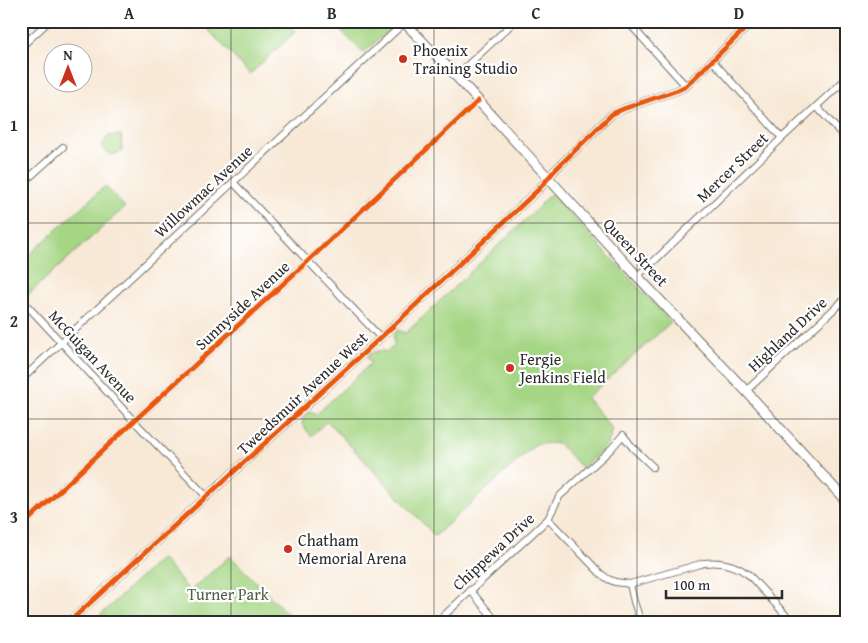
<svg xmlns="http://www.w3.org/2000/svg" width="868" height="643" viewBox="0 0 868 643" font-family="'Gentium Book Plus',serif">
  <rect width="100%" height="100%" fill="#fff"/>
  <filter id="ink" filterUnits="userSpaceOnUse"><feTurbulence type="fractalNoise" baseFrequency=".02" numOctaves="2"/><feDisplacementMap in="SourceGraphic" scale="10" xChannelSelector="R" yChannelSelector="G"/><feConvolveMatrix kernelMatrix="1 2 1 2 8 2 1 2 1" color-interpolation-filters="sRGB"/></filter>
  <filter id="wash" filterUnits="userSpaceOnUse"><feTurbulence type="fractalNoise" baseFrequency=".0096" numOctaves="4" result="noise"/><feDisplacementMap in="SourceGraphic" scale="20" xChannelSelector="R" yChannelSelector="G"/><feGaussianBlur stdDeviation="1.12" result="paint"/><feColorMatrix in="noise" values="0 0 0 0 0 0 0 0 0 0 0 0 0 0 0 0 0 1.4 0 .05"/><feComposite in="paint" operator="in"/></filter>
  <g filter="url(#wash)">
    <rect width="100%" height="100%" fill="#f8e9d7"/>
    <g fill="#a5d684" stroke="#688058">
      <path d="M200 21H285L295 32 250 74Z"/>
      <path d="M332 21H387L393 27 363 53Z"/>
      <path d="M121 135 122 150 116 154 111 155 101 147 108 136Z"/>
      <path d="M105 186 125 207 21 301V262Z"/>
      <path d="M551 194 671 322 587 398 612 429C610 433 611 437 609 441 607 448 588 462 582 468L558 443 536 444 435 536 327 421 311 436 302 424 304 417 309 412 317 414 371 363 367 357C373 352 378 349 387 352L395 345C392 339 393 334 397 330L406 333 539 207 542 202Z"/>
      <path d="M230 556 291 617 286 622H93L161 558 190 591Z"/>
    </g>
  </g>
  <g filter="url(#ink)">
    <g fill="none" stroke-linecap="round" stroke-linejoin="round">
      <g stroke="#736e67" stroke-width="8">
        <g id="minor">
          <path d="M627 21 686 86"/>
          <path d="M21 47 49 21"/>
          <path d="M712 60 782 138"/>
          <path d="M456 76 515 21"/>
          <path d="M817 107 847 140"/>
          <path d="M233 182 380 337"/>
          <path d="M21 185 63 147"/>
          <path d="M637 276 649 266 782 138 847 78"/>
          <path d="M21 299 134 421 207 497"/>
          <path d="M21 380 404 23"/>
          <path d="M746 391 847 297"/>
          <path d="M548 519 601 574 608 579 615 582 630 584 704 563C721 561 735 564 749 575L792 622"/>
          <path d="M21 527 134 421 308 261 478 101"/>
          <path d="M630 584 634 602 641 622"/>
          <path d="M470 590 497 622"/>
          <path d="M437 622 548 519 559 497 562 494 611 449 623 435 633 448 653 467"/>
        </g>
      </g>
      <g stroke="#736e67" stroke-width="9">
        <path id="tertiary" d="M69 622 390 329 539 189 555 170 612 114 623 109 678 90 686 86 753 21"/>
      </g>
      <g stroke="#736e67" stroke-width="11">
        <path id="secondary" d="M403 21 456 76 637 276 746 391 847 502"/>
      </g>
      <use href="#minor" stroke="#fff" stroke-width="6"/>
      <use href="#tertiary" stroke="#fff" stroke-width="8"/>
      <use href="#secondary" stroke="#fff" stroke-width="9"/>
      <g stroke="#fff" stroke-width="8">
        <g id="cycleway">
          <path d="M21 527 134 421 308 261 478 101"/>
          <path d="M69 622 390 329 539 189 555 170 612 114 623 109 678 90 686 86 753 21"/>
        </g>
      </g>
      <use href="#cycleway" stroke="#e8590c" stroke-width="5"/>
    </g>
  </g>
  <path fill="none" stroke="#2b2b2b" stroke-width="1" stroke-opacity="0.55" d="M231 21V622M434 21V622M637 21V622M21 223H847M21 419H847"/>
  <g fill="#c8321e" stroke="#fff" stroke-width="2">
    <circle cx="403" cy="59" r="5"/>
    <circle cx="510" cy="368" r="5"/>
    <circle cx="288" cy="549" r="5"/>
  </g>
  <g text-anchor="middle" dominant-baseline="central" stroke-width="4.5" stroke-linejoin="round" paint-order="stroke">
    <g font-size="16" fill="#2b2b2b" stroke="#fff" text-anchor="start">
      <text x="413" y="50">Phoenix<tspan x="413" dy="18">Training Studio</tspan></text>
      <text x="520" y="359">Fergie<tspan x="520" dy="18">Jenkins Field</tspan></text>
      <text x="298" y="540">Chatham<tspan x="298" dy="18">Memorial Arena</tspan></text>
    </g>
    <g font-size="16" fill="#2b2b2b" stroke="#fff">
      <text transform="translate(732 167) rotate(-44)">Mercer Street</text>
      <text transform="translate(203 191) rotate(-43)">Willowmac Avenue</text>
      <text transform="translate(636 252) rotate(47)">Queen Street</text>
      <text transform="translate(242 305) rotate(-43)">Sunnyside Avenue</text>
      <text transform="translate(787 334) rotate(-43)">Highland Drive</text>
      <text transform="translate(93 356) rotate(47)">McGuigan Avenue</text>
      <text transform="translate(302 393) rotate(-43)">Tweedsmuir Avenue West</text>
      <text transform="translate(493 551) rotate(-43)">Chippewa Drive</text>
    </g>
    <g font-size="16" fill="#505e46" stroke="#fff">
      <text x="228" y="594">Turner Park</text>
    </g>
  </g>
  <rect width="868" height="643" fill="none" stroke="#fff" stroke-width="55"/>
  <g transform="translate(68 68)"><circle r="24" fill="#ffffff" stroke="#aaaaaa"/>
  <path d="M0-4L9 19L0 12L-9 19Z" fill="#c8321e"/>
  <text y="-8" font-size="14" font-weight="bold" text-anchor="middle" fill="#2b2b2b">N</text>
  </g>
  <path d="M666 590v8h116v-8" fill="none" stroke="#2b2b2b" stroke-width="2.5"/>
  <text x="673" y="590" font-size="15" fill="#2b2b2b" stroke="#ffffff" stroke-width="4" paint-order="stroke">100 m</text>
  <rect x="28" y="28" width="812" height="588" fill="none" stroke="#2b2b2b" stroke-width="2"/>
  <g font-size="16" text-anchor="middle" font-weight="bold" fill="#2b2b2b">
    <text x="129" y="19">A</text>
    <text x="332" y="19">B</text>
    <text x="536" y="19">C</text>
    <text x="739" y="19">D</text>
    <text x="14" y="131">1</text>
    <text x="14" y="327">2</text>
    <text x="14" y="523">3</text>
  </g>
</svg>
